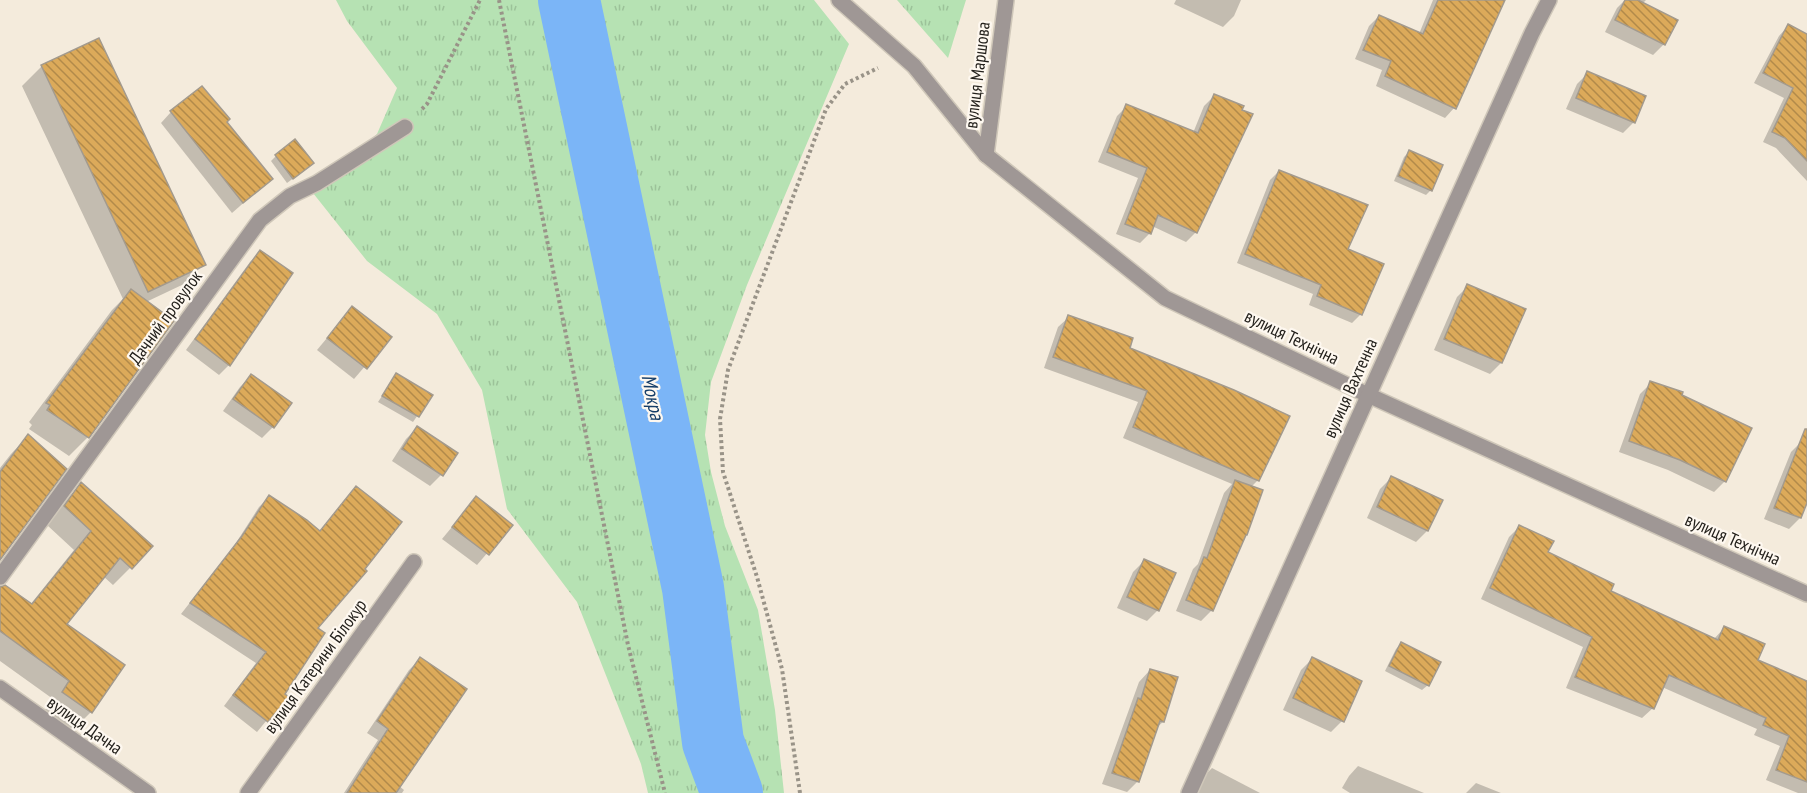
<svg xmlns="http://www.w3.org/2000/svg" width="1807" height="793" viewBox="0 0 1807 793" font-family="'PT Sans Narrow',sans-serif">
  <defs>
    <pattern id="grass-tufts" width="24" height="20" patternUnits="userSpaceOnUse" patternTransform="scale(1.5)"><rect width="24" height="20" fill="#b6e2b3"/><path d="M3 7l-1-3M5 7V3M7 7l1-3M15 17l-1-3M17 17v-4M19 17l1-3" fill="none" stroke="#9cc299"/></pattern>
    <pattern id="building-back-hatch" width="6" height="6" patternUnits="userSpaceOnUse" patternTransform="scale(1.5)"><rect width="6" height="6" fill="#dcaa5a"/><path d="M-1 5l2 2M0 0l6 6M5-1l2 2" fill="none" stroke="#b28a4a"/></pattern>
  </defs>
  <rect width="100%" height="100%" fill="#f4ebdc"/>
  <g fill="url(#grass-tufts)">
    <path d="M336 0H814L849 44 747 285 711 382 705 435 711 472 725 526 758 610 775 710 784 793H648L641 764 577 602 507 509 482 390 437 314 367 261 313 193 377 134 397 88 347 21Z"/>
    <path d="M897 0H966L948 58Z"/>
  </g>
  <g fill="#0003">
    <path d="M1176 0H1241L1234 16 1223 27 1174 4Z"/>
    <path d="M1433 0H1504L1454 108 1445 118 1376 86 1382 70 1355 59 1369 26 1379 16 1419 34Z"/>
    <path d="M1625 0H1646L1642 4 1664 44 1653 55 1605 32 1617 8Z"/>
    <path d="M1788 26 1807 36V181L1776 148 1763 142 1784 98 1754 83 1779 36Z"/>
    <path d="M42 66 204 264 184 284 146 302 172 322 88 437 69 456 29 429 32 425 29 422 112 310 123 299 22 86Z"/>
    <path d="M1588 73 1634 122 1623 133 1566 109 1577 84Z"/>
    <path d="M1214 96 1196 232 1186 242 1152 226 1150 233 1140 243 1116 234 1138 178 1098 162 1117 116 1127 106 1193 133 1204 106Z"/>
    <path d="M171 112 225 122 271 179 232 213 161 123Z"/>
    <path d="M1409 152 1431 190 1426 195 1394 181 1404 157Z"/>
    <path d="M276 156 307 168 287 183 271 161Z"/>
    <path d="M1279 171 1346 249 1361 314 1352 323 1309 305 1313 294 1237 263 1270 180Z"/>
    <path d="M260 252 291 273 229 365 219 375 186 350 250 262Z"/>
    <path d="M1468 286 1501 363 1490 374 1434 350 1457 297Z"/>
    <path d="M352 308 390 337 354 379 317 350Z"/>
    <path d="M1069 317 1128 349 1258 480 1251 487 1212 610 1201 621 1176 611 1193 569 1198 564 1224 493 1232 484 1123 438 1138 402 1044 368 1058 327Z"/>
    <path d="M396 375 431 396 413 422 378 402Z"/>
    <path d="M251 376 290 404 273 427 262 438 223 411 240 387Z"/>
    <path d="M1651 383 1725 481 1714 492 1668 470 1619 452 1640 394Z"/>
    <path d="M417 428 456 454 441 475 430 486 392 461 406 439Z"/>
    <path d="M28 436 0 558V468L11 454Z"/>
    <path d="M1802 441 1807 443V499L1800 518 1789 529 1764 519 1791 452Z"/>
    <path d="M1391 478 1441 501 1427 531 1416 542 1367 518 1380 489Z"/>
    <path d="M81 484 131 567 113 585 103 576 65 625 91 712 73 730 45 710 53 699 0 661V588L30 605 74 550 47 525 64 502Z"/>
    <path d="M269 497 315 629 283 694 286 697 257 732 224 706 256 663 181 614 232 549 259 507Z"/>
    <path d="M476 498 511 525 477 565 442 539Z"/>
    <path d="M1519 527 1546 553 1609 591 1713 640 1725 627 1756 661 1807 683V793H1798L1766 780 1780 746 1754 735 1757 729 1662 687 1653 708 1642 718 1566 688 1583 647 1481 599 1509 537Z"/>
    <path d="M1144 561 1158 610 1147 621 1117 608 1133 572Z"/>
    <path d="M1401 644 1428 685 1422 690 1385 671 1396 649Z"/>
    <path d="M420 659 399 786 404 790 402 793H344L378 740 367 733 409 670Z"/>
    <path d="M1312 659 1342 721 1331 732 1283 710 1301 670Z"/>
    <path d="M1150 670 1163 722 1156 728 1138 781 1127 792 1102 784 1139 682Z"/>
    <path d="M1358 766 1424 793H1350L1342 788 1349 776Z"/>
    <path d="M1212 768 1260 793H1196L1203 777Z"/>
    <path d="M1476 783 1501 793H1466Z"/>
  </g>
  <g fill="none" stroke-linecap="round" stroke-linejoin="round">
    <path stroke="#7bb5f7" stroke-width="62" d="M569 0 693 588 713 742 732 793"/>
  </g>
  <g fill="url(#building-back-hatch)" stroke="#a39a8d" stroke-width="1.5">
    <path d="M1438 0H1505L1456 109 1385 76 1391 61 1363 50 1379 15 1423 34Z"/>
    <path d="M1625 0H1638L1678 20 1665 45 1615 20Z"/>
    <path d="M1788 24 1807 34V161L1785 138 1772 132 1793 88 1763 73Z"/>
    <path d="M99 38 206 265 148 292 41 65Z"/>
    <path d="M1587 71 1646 96 1635 123 1576 98Z"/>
    <path d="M202 86 230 119 227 122 273 179 243 203 170 111Z"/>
    <path d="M1214 94 1244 106 1242 110 1253 114 1197 233 1158 215 1151 234 1125 224 1147 168 1107 152 1126 104 1198 133Z"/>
    <path d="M295 139 314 163 293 179 275 155Z"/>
    <path d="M1409 150 1443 165 1432 191 1398 176Z"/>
    <path d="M1279 170 1368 205 1348 249 1384 264 1362 315 1317 296 1321 285 1245 254Z"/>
    <path d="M260 250 293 273 230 366 195 339Z"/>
    <path d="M1467 284 1526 309 1502 363 1444 339Z"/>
    <path d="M131 289 174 321 89 438 47 410 50 405 46 403Z"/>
    <path d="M352 306 392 337 367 369 327 338Z"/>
    <path d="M1068 315 1133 338 1130 348 1234 390 1290 416 1259 481 1133 427 1147 391 1053 357Z"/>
    <path d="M396 373 433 395 419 417 382 396Z"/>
    <path d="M251 374 292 403 274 428 233 399Z"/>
    <path d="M1650 381 1683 392 1682 395 1752 428 1726 482 1680 460 1629 441Z"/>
    <path d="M417 426 458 453 443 476 402 449Z"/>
    <path d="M1805 429H1807V503L1801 518 1774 508Z"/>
    <path d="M28 434 67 469 0 560V472Z"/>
    <path d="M1391 476 1443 500 1428 531 1377 507Z"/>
    <path d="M1235 480 1263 490 1247 535H1246L1213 611 1186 600 1204 557 1207 558Z"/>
    <path d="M81 482 153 546 132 569 120 558 67 624 125 665 92 713 62 692 69 681 0 631V587L5 585 32 604 91 531 64 506Z"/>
    <path d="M356 486 402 522 365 569 367 571 318 628 325 633 285 694 289 697 268 722 233 695 266 652 190 603 242 536 269 495 307 520 320 531Z"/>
    <path d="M476 496 513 525 489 555 452 527Z"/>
    <path d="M1519 525 1554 541 1548 552 1614 584 1611 591 1718 640 1724 626 1765 644 1758 660 1807 681V782L1776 770 1789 736 1763 725 1766 718 1669 675 1654 709 1575 677 1592 637 1490 588Z"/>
    <path d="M1144 559 1176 573 1159 611 1127 597Z"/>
    <path d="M1401 642 1441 662 1429 686 1389 666Z"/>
    <path d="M420 657 467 689 396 793H347L388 729 377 721Z"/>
    <path d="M1312 657 1362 681 1344 722 1293 698Z"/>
    <path d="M1150 669 1178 677 1164 722 1160 721 1139 782 1112 773 1138 698 1141 699Z"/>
  </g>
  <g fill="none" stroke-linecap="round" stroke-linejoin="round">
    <g stroke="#cfc7b9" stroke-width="18">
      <g id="minor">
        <path d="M839 0 914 66 986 155 1165 298 1368 395 1807 594"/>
        <path d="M986 155 1006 0"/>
        <path d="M0 577 260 220 290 196 317 183 405 127"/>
        <path d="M0 688 148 793"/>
        <path d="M248 793 414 562"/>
        <path d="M1189 793 1532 33 1549 0"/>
      </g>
    </g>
    <g stroke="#999388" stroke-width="4" stroke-dasharray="3 3" stroke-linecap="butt">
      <path d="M499 0 628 645 665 793"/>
      <path d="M422 109 427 104 480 0"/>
      <path d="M800 793 782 669 757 577 723 472 720 419 728 370 826 109 845 84 878 68"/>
    </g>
    <use href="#minor" stroke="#9f9795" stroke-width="15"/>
  </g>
  <g text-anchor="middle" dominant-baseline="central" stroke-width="4.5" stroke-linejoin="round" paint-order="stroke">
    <g font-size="18" fill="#24211c" stroke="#fef8f0">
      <text transform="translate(977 75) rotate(-83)">вулиця Маршова</text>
      <text transform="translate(165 317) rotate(-54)">Дачний провулок</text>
      <text transform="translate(1292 337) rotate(26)">вулиця Технічна</text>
      <text transform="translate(1350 388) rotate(-66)">вулиця Вахтенна</text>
      <text transform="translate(1733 539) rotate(24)">вулиця Технічна</text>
      <text transform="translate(315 666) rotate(-54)">вулиця Катерини Білокур</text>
      <text transform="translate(85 725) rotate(35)">вулиця Дачна</text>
    </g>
    <g font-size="20" font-style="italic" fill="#153d68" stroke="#fef8f0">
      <text transform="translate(653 397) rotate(78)">Мокра</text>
    </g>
  </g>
</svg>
